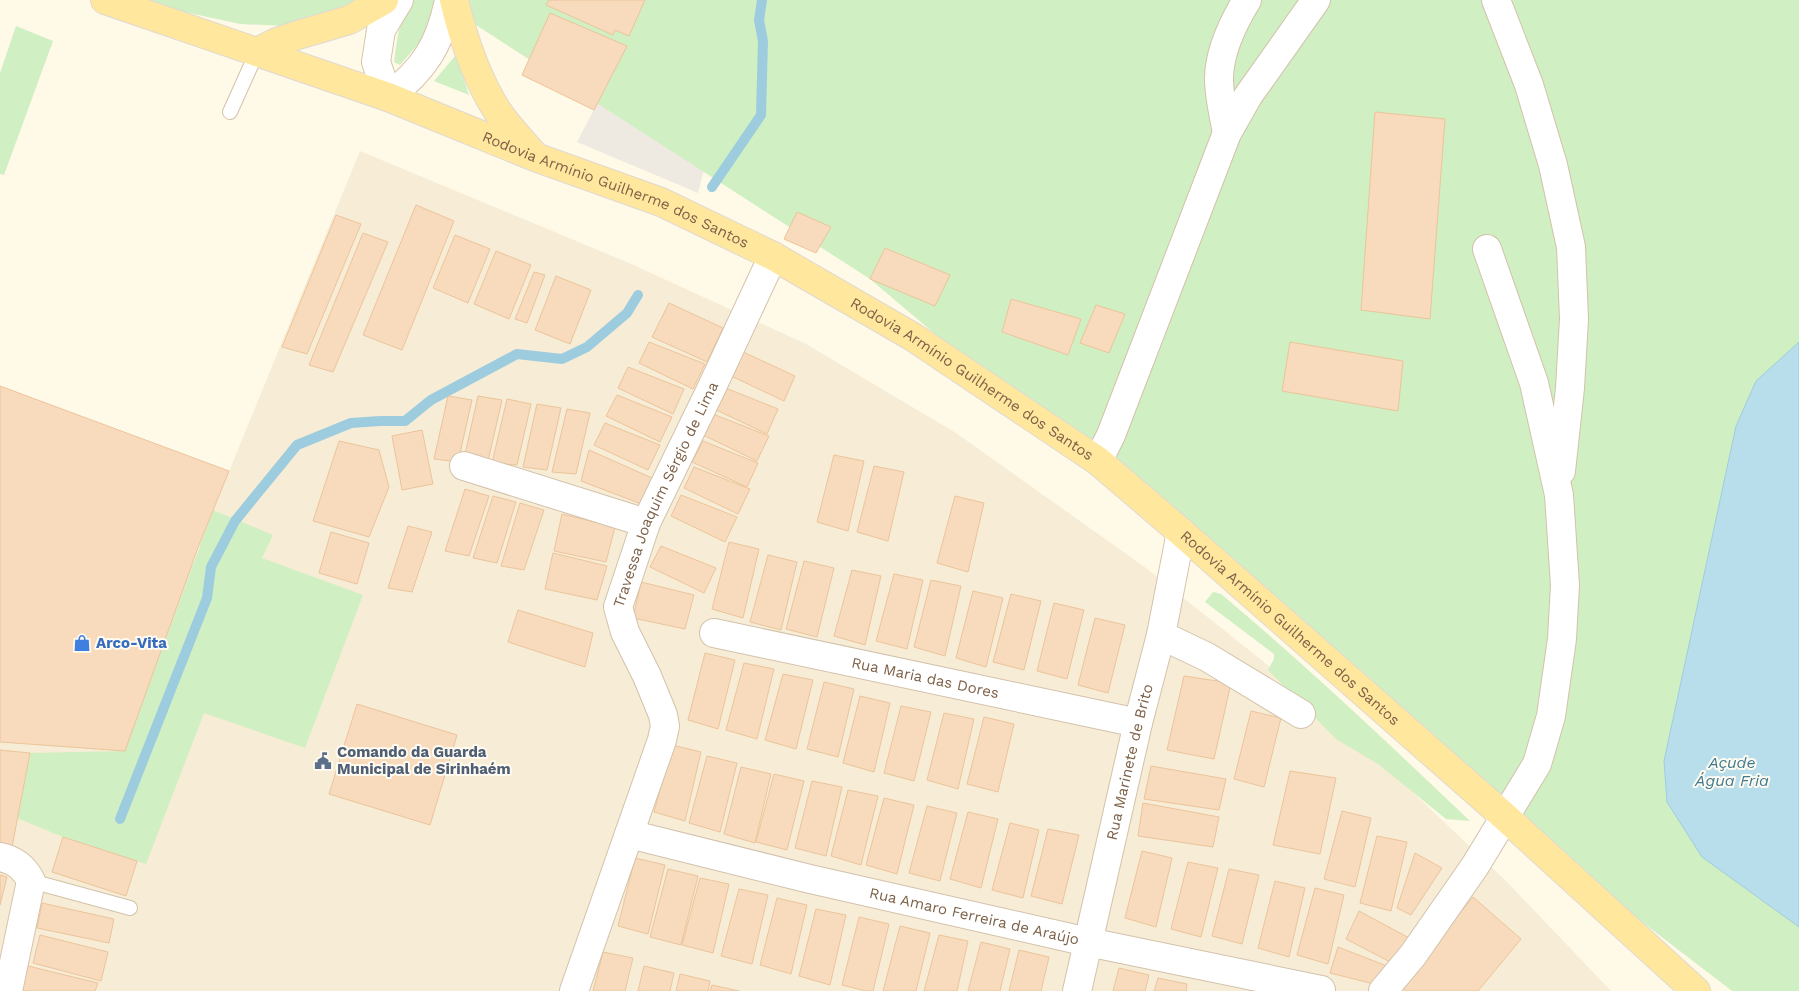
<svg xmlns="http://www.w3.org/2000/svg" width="1799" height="991" viewBox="0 0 1799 991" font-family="'Work Sans',sans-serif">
  <rect width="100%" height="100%" fill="#fff9e8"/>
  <path fill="#f7ecd5" d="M360 151 629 263 806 344 956 433 1146 568 1339 722 1506 881 1611 991H0V727L211 549 199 545Z"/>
  <path fill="#efeae1" d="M627 46 722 103 698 193 577 142Z"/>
  <g fill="#d0efc3">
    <path d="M129 0H369L286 26 240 24Z"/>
    <path d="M413 0H438L428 28 420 42 400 65 394 62C398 36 398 22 413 0Z"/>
    <path d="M469 0H1799V991H1732L1504 816 870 279 462 16Z"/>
    <path d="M16 26 53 41 4 175 0 174V73Z"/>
    <path d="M456 55 469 95 434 81Z"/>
    <path d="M213 510 273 535 262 558 363 595 305 748 204 713 146 864 63 837 17 818 30 753 125 751Z"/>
    <path d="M1213 592 1221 594C1307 666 1388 743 1470 821L1446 819 1378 764 1336 739 1268 670 1274 659V654L1205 602Z"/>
  </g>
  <path fill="#b9deeb" stroke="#9eccdf" d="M1799 342V927L1702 857 1667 802 1664 761 1736 426 1756 381Z"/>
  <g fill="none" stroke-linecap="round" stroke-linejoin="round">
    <g stroke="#9eccdf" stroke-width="10">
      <path d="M712 187 761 115 763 41 759 20 762 0"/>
      <path d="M120 819 207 598 211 567 235 521 297 445 351 423 380 421H405L431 400 517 354 562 359 587 347 627 313 638 295"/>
    </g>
  </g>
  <g fill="#f7dbbc" stroke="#ecc49a">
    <path d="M549 0H645L629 36 615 30 613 35 546 5Z"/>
    <path d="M550 13 627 46 594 110 522 75Z"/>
    <path d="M1375 112 1445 119 1430 319 1361 310Z"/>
    <path d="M416 205 454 221 402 350 363 335Z"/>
    <path d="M797 212 831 227 816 253 784 239Z"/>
    <path d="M336 215 361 224 307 354 282 347Z"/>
    <path d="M363 233 388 242 333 372 309 365Z"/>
    <path d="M455 235 490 249 468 303 433 288Z"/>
    <path d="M885 248 950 275 935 306 870 279Z"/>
    <path d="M496 251 531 265 509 319 474 304Z"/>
    <path d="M534 272 545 275 527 323 515 319Z"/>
    <path d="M556 276 591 290 570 344 535 330Z"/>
    <path d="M1011 299 1081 319 1068 355 1002 332Z"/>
    <path d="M669 303 723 328 707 362 652 337Z"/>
    <path d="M1096 305 1125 314 1109 353 1080 343Z"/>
    <path d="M649 342 705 364 693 389 639 363Z"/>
    <path d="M1290 342 1403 361 1398 411 1282 391Z"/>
    <path d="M741 351 795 376 784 401 729 375Z"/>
    <path d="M628 367 684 389 673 414 618 388Z"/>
    <path d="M0 386 229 471 199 545 125 751 0 742Z"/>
    <path d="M723 387 778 409 767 434 712 408Z"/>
    <path d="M617 395 672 417 660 442 606 416Z"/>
    <path d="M448 396 472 400 458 462 434 459Z"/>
    <path d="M478 396 502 400 488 461 464 459Z"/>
    <path d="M507 399 531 404 517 465 492 463Z"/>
    <path d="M537 404 561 408 547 470 523 467Z"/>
    <path d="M567 409 590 413 576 474 552 472Z"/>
    <path d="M713 414 769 436 757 461 703 435Z"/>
    <path d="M605 423 660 445 648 470 594 445Z"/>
    <path d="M422 430 433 484 402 490 392 436Z"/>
    <path d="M339 441 379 450 389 487 369 537 313 521Z"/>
    <path d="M703 441 758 463 747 487 692 462Z"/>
    <path d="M589 450 652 478 644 505 581 481Z"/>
    <path d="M834 455 864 461 848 531 817 522Z"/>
    <path d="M874 466 904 472 888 541 857 532Z"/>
    <path d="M694 467 750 489 738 514 684 488Z"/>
    <path d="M465 489 489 496 469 556 445 551Z"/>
    <path d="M681 495 737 517 725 542 671 516Z"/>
    <path d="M493 496 516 502 497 563 473 558Z"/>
    <path d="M955 496 984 503 968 572 937 563Z"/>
    <path d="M520 503 544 510 524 570 501 566Z"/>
    <path d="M562 514 615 527 606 562 554 551Z"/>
    <path d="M408 526 432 532 412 592 388 588Z"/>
    <path d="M331 532 369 543 357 584 319 573Z"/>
    <path d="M729 542 759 549 743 618 712 609Z"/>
    <path d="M661 546 716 568 704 593 650 567Z"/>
    <path d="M553 553 607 566 597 600 545 589Z"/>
    <path d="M768 555 797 562 781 630 750 622Z"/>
    <path d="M804 561 834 568 817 637 786 629Z"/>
    <path d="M852 570 881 576 865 645 834 636Z"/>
    <path d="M894 574 923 580 907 649 876 641Z"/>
    <path d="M931 580 961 586 945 656 914 647Z"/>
    <path d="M641 582 694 595 685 629 633 618Z"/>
    <path d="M973 591 1003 598 986 667 956 658Z"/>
    <path d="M1011 594 1041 601 1024 670 993 662Z"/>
    <path d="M1054 603 1084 610 1067 679 1037 671Z"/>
    <path d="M518 610 593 633 585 667 508 642Z"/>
    <path d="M1095 618 1125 625 1108 693 1078 685Z"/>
    <path d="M705 653 735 660 718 729 688 720Z"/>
    <path d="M744 663 774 669 757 739 726 730Z"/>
    <path d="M783 674 813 680 796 749 765 740Z"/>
    <path d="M1184 676 1231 683 1214 759 1167 750Z"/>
    <path d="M824 682 854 689 838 757 807 749Z"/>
    <path d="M860 696 890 703 874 772 843 763Z"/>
    <path d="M357 704 457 735 430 825 329 794Z"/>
    <path d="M901 706 931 712 914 781 884 773Z"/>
    <path d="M1251 711 1281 718 1264 787 1234 779Z"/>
    <path d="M944 713 974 719 958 789 927 780Z"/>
    <path d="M984 717 1014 724 998 792 967 784Z"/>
    <path d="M672 745 701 752 685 821 654 812Z"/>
    <path d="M0 750 30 753 12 847 0 845Z"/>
    <path d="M707 756 737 763 720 832 689 823Z"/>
    <path d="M1151 766 1226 779 1219 810 1144 799Z"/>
    <path d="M741 767 771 774 755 843 724 834Z"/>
    <path d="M1290 771 1336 778 1320 854 1273 845Z"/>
    <path d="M774 774 804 781 787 850 756 842Z"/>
    <path d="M812 781 842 787 826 856 795 848Z"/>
    <path d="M848 790 878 796 861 865 831 856Z"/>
    <path d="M884 798 914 805 897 874 866 865Z"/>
    <path d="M1143 803 1219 817 1213 847 1138 836Z"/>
    <path d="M927 806 957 813 940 881 909 873Z"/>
    <path d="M1342 811 1371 818 1355 887 1324 879Z"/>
    <path d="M968 812 998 819 981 888 950 879Z"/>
    <path d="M1010 823 1039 830 1023 898 992 890Z"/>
    <path d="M1048 829 1079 835 1062 904 1031 896Z"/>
    <path d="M1377 836 1407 842 1391 911 1360 903Z"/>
    <path d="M63 837 137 861 126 896 52 872Z"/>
    <path d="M1142 851 1172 858 1156 927 1125 918Z"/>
    <path d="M1415 853 1442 868 1411 915 1397 908Z"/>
    <path d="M635 858 665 865 648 934 618 926Z"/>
    <path d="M1188 862 1218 868 1201 937 1171 929Z"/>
    <path d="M668 869 698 876 681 945 650 937Z"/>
    <path d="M1229 869 1259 875 1242 944 1212 936Z"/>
    <path d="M0 875 7 877 0 905Z"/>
    <path d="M700 878 729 884 713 953 682 945Z"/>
    <path d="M1275 881 1305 888 1289 957 1258 948Z"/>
    <path d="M1315 888 1344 895 1328 964 1297 955Z"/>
    <path d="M739 889 768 895 752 964 721 956Z"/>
    <path d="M1473 897 1521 939 1478 991H1406L1400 986Z"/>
    <path d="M777 898 807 905 791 974 760 965Z"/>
    <path d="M42 903 114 919 109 943 37 928Z"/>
    <path d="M816 909 846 915 830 985 799 976Z"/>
    <path d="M1359 911 1413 940 1398 966 1346 939Z"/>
    <path d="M859 917 889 924 873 991H866L842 985Z"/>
    <path d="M900 926 930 933 916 991H883Z"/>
    <path d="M40 935 108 952 101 981 33 963Z"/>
    <path d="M939 935 968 941 957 991H924Z"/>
    <path d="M981 942 1010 949 1000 991H968Z"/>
    <path d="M1338 947 1387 966 1378 985 1330 973Z"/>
    <path d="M1019 950 1049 957 1041 991H1009Z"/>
    <path d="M603 952 633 958 625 991H593Z"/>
    <path d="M28 966 98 983 95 991H22Z"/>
    <path d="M644 966 674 973 670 991H638Z"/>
    <path d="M1119 968 1149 975 1145 991H1113Z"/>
    <path d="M680 974 710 981 708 991H676Z"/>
    <path d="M1158 978 1187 984 1186 991H1154Z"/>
    <path d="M712 985 739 991H710Z"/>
  </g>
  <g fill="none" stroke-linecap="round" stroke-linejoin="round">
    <g stroke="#d3c2ab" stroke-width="16">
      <g id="lane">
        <path d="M230 112 257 52"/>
        <path d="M31 881 130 908"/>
      </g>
    </g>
    <g stroke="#d3c2ab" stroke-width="30">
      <g id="street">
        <path d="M1496 0 1529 85 1553 165 1571 247 1574 319 1570 388 1561 471"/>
        <path d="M1227 133C1224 116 1219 97 1219 79 1219 52 1233 23 1247 0"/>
        <path d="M1098 461 1111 435 1227 133 1248 96 1316 0"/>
        <path d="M464 466 646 523"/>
        <path id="s1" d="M714 633 1138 723"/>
        <path d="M1161 635 1207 657 1301 714"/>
        <path id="s2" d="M629 834 810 879 1088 942 1321 990"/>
        <path id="s3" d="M574 991 662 740 665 726 663 715 647 676 625 632 618 607 646 523 712 387 773 256"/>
        <path id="s4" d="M1077 991 1138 723 1161 635 1181 532"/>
        <path d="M1383 991 1413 955 1475 866 1537 764 1551 716 1562 639 1565 585 1559 495 1534 383 1487 249"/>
      </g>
    </g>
    <g stroke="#d7c3a8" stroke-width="30">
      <g id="secondary">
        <path d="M399 0 381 30 376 62 388 97C424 70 440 45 449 0"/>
        <path d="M0 857C15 860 24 867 31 881L8 991"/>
      </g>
    </g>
    <g stroke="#e0d9d3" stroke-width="30">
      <g id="primary">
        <path id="s5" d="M105 0 388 97 535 157 661 202 773 256 913 337 1098 461 1181 532 1504 816 1696 991"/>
        <path d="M454 0C463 38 476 78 498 112 508 127 521 140 533 154"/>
        <path d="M257 52 277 42 301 34 349 20 384 0"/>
      </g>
    </g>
    <use href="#lane" stroke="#fff" stroke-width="14"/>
    <use href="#street" stroke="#fff" stroke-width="28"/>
    <use href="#secondary" stroke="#fff" stroke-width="28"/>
    <use href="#primary" stroke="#ffe79e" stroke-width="28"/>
  </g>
  <defs>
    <g id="shop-bare" transform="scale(1.35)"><path d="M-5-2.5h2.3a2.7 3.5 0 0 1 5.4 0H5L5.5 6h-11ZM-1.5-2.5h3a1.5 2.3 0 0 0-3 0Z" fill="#3f7fe0" stroke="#fffbf0" stroke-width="2.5" paint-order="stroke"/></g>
    <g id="civic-bare" transform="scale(1.35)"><path d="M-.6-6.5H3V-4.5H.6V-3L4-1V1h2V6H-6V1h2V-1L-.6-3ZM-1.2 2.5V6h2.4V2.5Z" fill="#5c6f8a" stroke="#fffbf0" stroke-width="2.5" paint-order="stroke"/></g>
  </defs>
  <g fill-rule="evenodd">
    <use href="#shop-bare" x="82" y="643"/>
    <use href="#civic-bare" x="323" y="761"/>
  </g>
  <g text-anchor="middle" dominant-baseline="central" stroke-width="4" stroke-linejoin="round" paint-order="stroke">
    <g font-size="15" fill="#7d6148" stroke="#fffbf0">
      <text stroke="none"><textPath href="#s5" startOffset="545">Rodovia Armínio Guilherme dos Santos</textPath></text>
      <text stroke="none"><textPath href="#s5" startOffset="950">Rodovia Armínio Guilherme dos Santos</textPath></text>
      <text stroke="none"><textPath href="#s3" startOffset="531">Travessa Joaquim Sérgio de Lima</textPath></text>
      <text stroke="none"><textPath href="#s5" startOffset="1355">Rodovia Armínio Guilherme dos Santos</textPath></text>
      <text stroke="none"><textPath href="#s1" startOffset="216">Rua Maria das Dores</textPath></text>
      <text stroke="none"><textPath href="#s4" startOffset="235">Rua Marinete de Brito</textPath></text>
      <text stroke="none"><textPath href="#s2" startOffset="355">Rua Amaro Ferreira de Araújo</textPath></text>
    </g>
    <g font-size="15" font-weight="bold" fill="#366cbe" stroke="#fffbf0" text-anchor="start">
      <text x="96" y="643">Arco-Vita</text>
    </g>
    <g font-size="15" font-weight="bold" fill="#4e5e75" stroke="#fffbf0" text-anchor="start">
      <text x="337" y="752">Comando da Guarda<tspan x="337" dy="17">Municipal de Sirinhaém</tspan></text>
    </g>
    <g font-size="16" font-style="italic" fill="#3e7a92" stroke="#fffbf0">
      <text x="1732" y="762">Açude<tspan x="1732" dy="18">Água Fria</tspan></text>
    </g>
  </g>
</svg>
